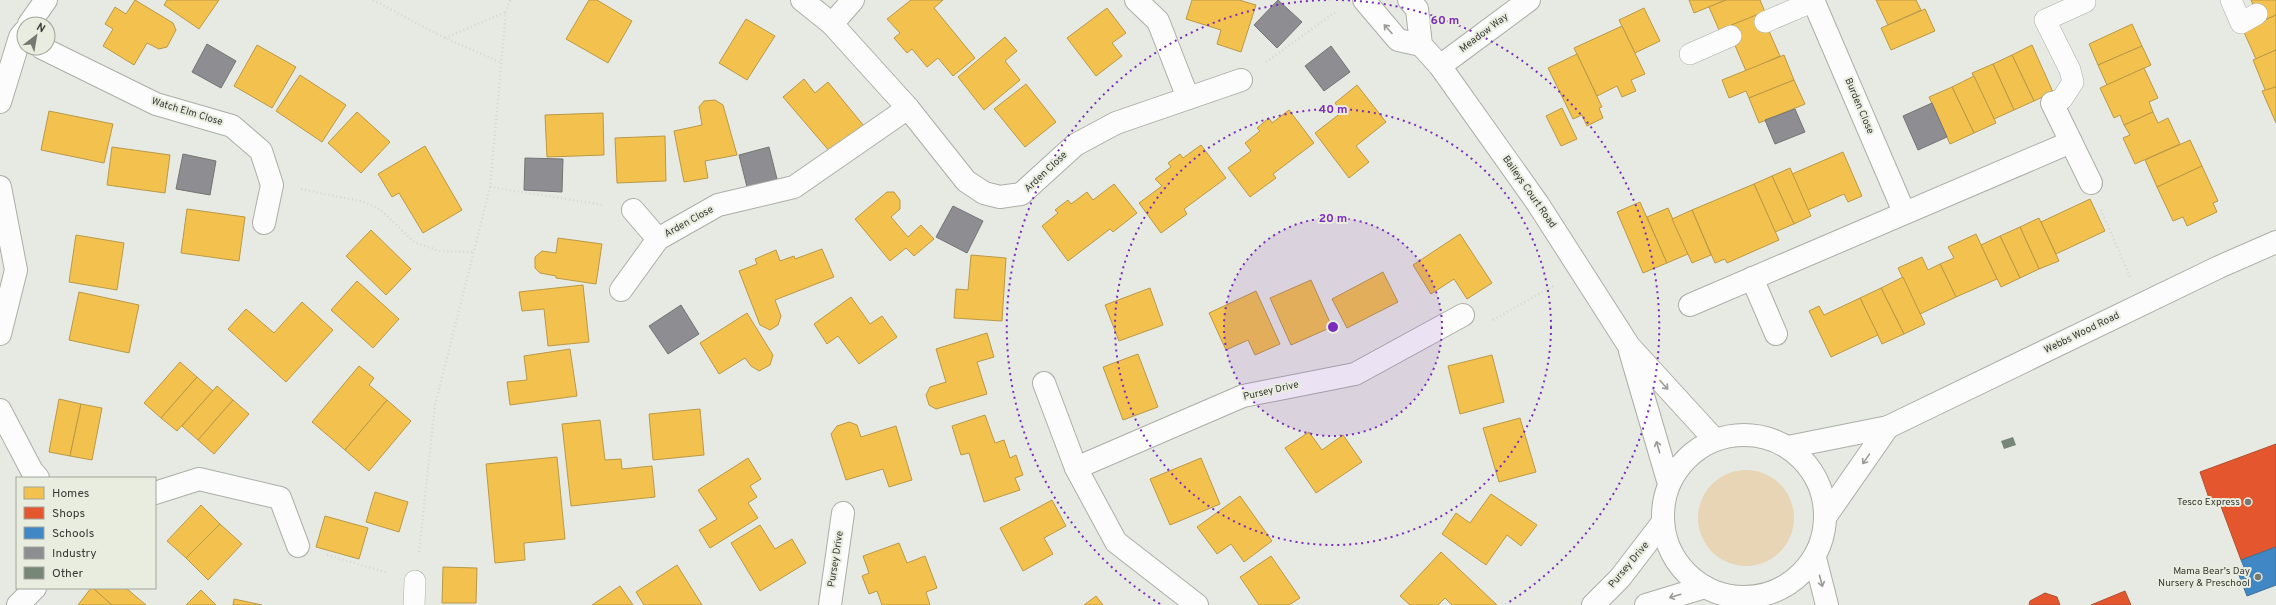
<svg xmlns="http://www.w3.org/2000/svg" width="2276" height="605" viewBox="0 0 2276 605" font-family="Overpass,sans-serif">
  <rect width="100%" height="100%" fill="#e7eae2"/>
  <circle fill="#e7d5b5" cx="1746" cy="518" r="48"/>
  <g fill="#f2c14e" stroke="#ba9947">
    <path d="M135 0 173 23 176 30 167 47 159 49 147 43 134 65 103 46 113 29 105 24 115 7 126 14Z"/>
    <path d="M167 0H219L199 29 164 5Z"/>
    <path d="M589 0H597L632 21 608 63 566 39Z"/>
    <path d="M911 0H943L934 8 975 58 953 76 938 58 927 67 912 49 907 53 894 38 900 33 887 19Z"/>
    <path d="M1192 0H1239L1256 5 1241 52 1217 44 1221 30 1186 19Z"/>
    <path d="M1689 0H1726L1694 13Z"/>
    <path d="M1726 0H1760L1765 12 1719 30 1709 7Z"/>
    <path d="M1876 0H1916L1921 10 1888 25Z"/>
    <path d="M2251 0H2276V15L2261 22Z"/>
    <path d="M1107 8 1126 33 1112 43 1122 56 1096 76 1067 38Z"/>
    <path d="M1644 8 1660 41 1635 53 1619 20Z"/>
    <path d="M1925 9 1935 31 1891 50 1881 28Z"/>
    <path d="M1761 13 1780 56 1746 71 1727 27Z"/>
    <path d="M2276 15V50L2256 59 2243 30Z"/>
    <path d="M746 19 775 36 747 80 719 63Z"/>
    <path d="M2132 24 2142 46 2098 65 2089 44Z"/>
    <path d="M1622 26 1645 74 1631 80 1636 91 1622 97 1617 86 1597 96 1574 48Z"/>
    <path d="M1005 37 1017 51 1005 61 1020 80 984 110 958 77Z"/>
    <path d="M257 45 296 67 272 108 234 86Z"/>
    <path d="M2032 45 2053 92 2034 101 2012 55Z"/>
    <path d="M2142 46 2151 65 2107 85 2098 65Z"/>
    <path d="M2276 50V87L2266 92 2253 60Z"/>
    <path d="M1577 54 1602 107 1599 108 1603 118 1587 126 1582 115 1573 119 1548 68Z"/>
    <path d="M1784 55 1794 80 1749 98 1746 91 1729 98 1722 80Z"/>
    <path d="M2012 55 2034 101 2014 110 1993 64Z"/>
    <path d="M1993 64 2014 110 1994 119 1972 73Z"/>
    <path d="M2144 68 2158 98 2149 102 2153 112 2124 125 2120 115 2114 118 2100 88Z"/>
    <path d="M300 75 346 105 322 142 276 111Z"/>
    <path d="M1974 76 1996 123 1974 133 1952 87Z"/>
    <path d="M804 79 815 93 828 82 864 126 831 153 783 97Z"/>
    <path d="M1794 80 1805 104 1759 123 1749 98Z"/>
    <path d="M1026 84 1056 122 1025 147 994 109Z"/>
    <path d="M1357 85 1386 122 1356 146 1369 162 1349 178 1315 133 1342 112 1335 103Z"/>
    <path d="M1952 87 1974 133 1950 144 1929 97Z"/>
    <path d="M2276 87V123L2262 91Z"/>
    <path d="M715 100 723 105 737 155 705 161 708 178 684 182 674 131 702 125 699 107 704 101Z"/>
    <path d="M1562 108 1577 139 1561 146 1546 116Z"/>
    <path d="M1289 110 1314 143 1273 174 1276 178 1250 197 1228 168 1251 151 1245 143 1260 131 1257 128 1269 118 1272 123Z"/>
    <path d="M49 111 113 124 104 163 41 150Z"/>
    <path d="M357 112 390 142 361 173 328 143Z"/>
    <path d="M2153 112 2158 123 2168 118 2180 144 2135 164 2123 138 2130 135 2124 125Z"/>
    <path d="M603 113 604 155 547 157 545 115Z"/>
    <path d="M665 136 666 181 617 183 615 138Z"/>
    <path d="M2190 140 2202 166 2157 187 2145 160Z"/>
    <path d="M1201 145 1226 178 1184 209 1187 214 1161 233 1139 203 1162 186 1155 179 1171 167 1168 163 1180 154 1183 158Z"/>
    <path d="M425 146 462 210 423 233 399 193 392 197 378 174Z"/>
    <path d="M112 147 170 155 165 193 107 185Z"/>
    <path d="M1843 152 1862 196 1848 202 1844 194 1808 210 1792 174Z"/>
    <path d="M2202 166 2218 201 2213 203 2217 212 2187 226 2183 217 2173 221 2157 187Z"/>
    <path d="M1790 168 1811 216 1794 224 1772 176Z"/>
    <path d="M1772 176 1794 224 1775 232 1754 184Z"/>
    <path d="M1114 184 1137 213 1113 232 1110 229 1068 261 1042 226 1058 213 1055 210 1068 200 1071 204 1087 192 1093 200Z"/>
    <path d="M1754 184 1779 240 1727 263 1725 259 1715 263 1692 210Z"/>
    <path d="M887 192H894L900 200V209L891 217 908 237 921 225 934 239 914 256 906 248 890 261 855 219Z"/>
    <path d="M2090 199 2105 231 2056 254 2041 222Z"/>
    <path d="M1640 202 1667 263 1643 273 1617 212Z"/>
    <path d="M1668 208 1688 254 1667 263 1647 217Z"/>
    <path d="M187 209 245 217 239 261 181 253Z"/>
    <path d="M1692 210 1711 255 1692 263 1672 219Z"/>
    <path d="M2039 218 2059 261 2039 269 2020 227Z"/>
    <path d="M2020 227 2039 269 2020 278 2000 236Z"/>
    <path d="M371 230 411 269 386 295 346 256Z"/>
    <path d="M1460 234 1492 283 1467 299 1454 279 1431 294 1413 265Z"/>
    <path d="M1976 234 1997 279 1956 297 1940 264 1954 258 1948 247Z"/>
    <path d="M76 235 124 243 117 290 69 282Z"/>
    <path d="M2000 236 2020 278 2001 287 1981 245Z"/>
    <path d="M558 238 602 244 596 284 556 278V276L540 273 535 268V257L542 251 556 253Z"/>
    <path d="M822 249 834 277 775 300 781 316 778 325 770 330 760 325 739 271 757 264 755 259 776 250 780 261 794 256 795 259Z"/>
    <path d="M971 255 1006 258 1002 321 954 318 956 289 968 290Z"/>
    <path d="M1922 257 1928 270 1940 264 1956 297 1920 314 1898 268Z"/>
    <path d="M1383 272 1398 302 1347 328 1332 299Z"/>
    <path d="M1903 277 1925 324 1904 334 1881 288Z"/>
    <path d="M1311 280 1332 327 1291 345 1270 298Z"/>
    <path d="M357 281 399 319 373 348 331 310Z"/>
    <path d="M583 285 589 342 548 346 544 309 522 311 519 292Z"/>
    <path d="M1150 288 1163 325 1119 341 1105 305Z"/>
    <path d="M1881 288 1904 334 1882 344 1860 298Z"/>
    <path d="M1256 291 1280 344 1255 355 1248 340 1226 350 1209 313Z"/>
    <path d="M79 292 139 305 129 353 69 340Z"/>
    <path d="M851 297 870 324 882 316 897 337 859 364 838 336 827 344 814 324Z"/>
    <path d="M1860 298 1878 335 1831 357 1809 311 1819 306 1824 315Z"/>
    <path d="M302 302 333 330 286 382 228 329 246 309 274 333Z"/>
    <path d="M747 313 773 355 770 365 759 371 751 366 745 358 719 374 700 343Z"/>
    <path d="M987 333 994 357 977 362 987 394 936 409 929 405 926 395 930 387 946 382 936 349Z"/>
    <path d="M570 349 577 396 510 405 507 382 527 380 524 356Z"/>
    <path d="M1138 354 1158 407 1123 420 1103 367Z"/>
    <path d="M1492 355 1504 402 1460 414 1448 366Z"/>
    <path d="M180 362 197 377 161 418 144 403Z"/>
    <path d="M359 366 374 378 369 385 387 400 345 450 312 422Z"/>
    <path d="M197 377 213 391 177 431 161 418Z"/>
    <path d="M217 386 233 400 198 440 182 426Z"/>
    <path d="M59 399 81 404 70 456 49 452Z"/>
    <path d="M233 400 249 414 214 454 198 440Z"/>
    <path d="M387 400 411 421 369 471 345 450Z"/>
    <path d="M81 404 102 408 92 460 70 456Z"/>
    <path d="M700 409 704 455 653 460 649 414Z"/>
    <path d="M985 415 995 443 1004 440 1010 458 1016 455 1023 475 1015 478 1020 490 984 502 969 453 961 455 952 426Z"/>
    <path d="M1520 418 1536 472 1499 482 1483 428Z"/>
    <path d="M600 420 605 460 621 459 622 469 652 466 655 497 571 506 562 424Z"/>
    <path d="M849 422 857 425 861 437 896 426 912 480 889 487 883 469 846 480 831 434 837 426Z"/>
    <path d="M1309 432 1322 450 1343 435 1362 462 1316 493 1285 448Z"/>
    <path d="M557 457 565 539 524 543 525 560 495 563 486 464Z"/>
    <path d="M748 458 761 479 750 486 757 497 748 503 758 518 710 548 699 530 717 519 698 490Z"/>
    <path d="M1201 458 1220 504 1170 525 1150 479Z"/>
    <path d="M375 492 408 502 399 532 366 522Z"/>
    <path d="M1491 494 1537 525 1521 546 1507 535 1486 565 1442 534 1456 513 1470 523Z"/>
    <path d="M1240 496 1272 541 1244 562 1231 544 1217 554 1197 527Z"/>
    <path d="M1052 500 1066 526 1044 538 1053 554 1023 571 1000 528Z"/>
    <path d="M201 505 220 524 186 558 167 541Z"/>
    <path d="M325 516 368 528 359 559 316 547Z"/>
    <path d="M220 524 242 544 208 580 186 558Z"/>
    <path d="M760 525 775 549 792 539 806 563 760 591 731 543Z"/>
    <path d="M899 543 907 563 925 556 937 588 926 592 930 605H882L877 591 869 594 862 576 869 573 863 556Z"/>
    <path d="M1441 552 1497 605H1452L1445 598 1438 605H1410L1400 596Z"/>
    <path d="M1271 556 1300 598 1289 605H1259L1240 577Z"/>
    <path d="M677 565 702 605H644L636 592Z"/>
    <path d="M443 567 477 568 476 603H442Z"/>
    <path d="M620 586 633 605H592Z"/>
    <path d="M91 588H93L112 605H78Z"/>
    <path d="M93 588H126L146 605H112Z"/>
    <path d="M201 590 216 605H186Z"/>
    <path d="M1096 596 1103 605H1084Z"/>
    <path d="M234 599 262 605H233Z"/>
  </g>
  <g fill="#e4572e" stroke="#b14f30">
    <path d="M2276 444V547L2241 560 2219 501 2211 504 2200 472Z"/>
    <path d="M2125 591 2131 605H2091Z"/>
    <path d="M2045 593 2057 597 2060 605H2029L2030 601Z"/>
  </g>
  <path fill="#3f88c5" stroke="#3d719a" d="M2276 547V585L2247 596 2237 570 2244 567 2241 560Z"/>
  <g fill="#8d8d92" stroke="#747476">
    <path d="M1278 0 1302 22 1277 48 1254 25Z"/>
    <path d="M207 44 236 61 221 88 192 72Z"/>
    <path d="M1331 46 1350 72 1324 91 1305 66Z"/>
    <path d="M1932 103 1947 137 1918 150 1903 116Z"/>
    <path d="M1795 109 1805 132 1775 144 1765 120Z"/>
    <path d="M769 147 777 179 747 187 739 155Z"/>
    <path d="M183 154 216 161 210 195 176 189Z"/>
    <path d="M525 158 563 159 562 192 524 190Z"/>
    <path d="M953 206 983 221 967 253 936 237Z"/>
    <path d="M681 305 699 334 668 354 649 326Z"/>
  </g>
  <path fill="#768778" d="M2013 437 2016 445 2004 449 2001 441Z"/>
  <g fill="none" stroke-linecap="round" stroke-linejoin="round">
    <g stroke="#acaea8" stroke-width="22">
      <g id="service">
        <path d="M2231 0 2241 23 2257 14"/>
        <path d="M1765 22 1814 1"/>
        <path d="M1690 54 1731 36"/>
        <path d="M2052 103 2062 99 2073 82 2070 70 2045 20 2085 2"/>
        <path d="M414 605 415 581"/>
      </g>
    </g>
    <g stroke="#acaea8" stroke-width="24">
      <g id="minor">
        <path d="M802 0 832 24 908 108 966 181 984 193 1000 197 1021 194 1075 145 1116 123 1241 80"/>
        <path d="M1136 0 1158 21 1188 98"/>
        <path d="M1813 0 1904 212"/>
        <path d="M29 24 46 0"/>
        <path d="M832 24 853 0"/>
        <path d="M42 48 156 104 232 126 261 151 272 185 264 223"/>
        <path d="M1440 66 1529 0"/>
        <path d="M0 102 20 37 24 32"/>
        <path d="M2052 103 2091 183"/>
        <path d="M0 187 16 270 0 334"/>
        <path d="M633 210 658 239"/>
        <path d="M1752 278 1776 334"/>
        <path d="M621 290 658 239 718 205 794 187 908 108"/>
        <path d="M1690 305 2071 142"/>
        <path d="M1044 383 1076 468 1116 542 1197 605"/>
        <path d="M0 410 32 471 38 478"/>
        <path d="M1076 468 1243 396 1355 374 1463 315"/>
        <path d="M155 493 199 479 280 498 298 546"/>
        <path d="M18 605 35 588"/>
        <path d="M830 605 843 513"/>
        <path d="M1593 605 1620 578 1663 522"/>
        <path d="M1646 605 1705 587"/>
      </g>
    </g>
    <g stroke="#acaea8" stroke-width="24">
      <g id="tertiary">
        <path d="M1364 0 1398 40 1421 45"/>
        <path d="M1409 0 1417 9 1421 45 1440 66 1538 204 1629 346 1715 440"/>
        <path d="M1630 351 1669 484"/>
        <circle cx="1744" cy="516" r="81"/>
        <path d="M1788 447 1888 427 2219 267 2276 242"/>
        <path d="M1826 516 1888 427"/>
        <path d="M1815 558 1827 605"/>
      </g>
    </g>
    <g stroke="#d5d6d4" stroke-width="2.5" stroke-dasharray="1 3" stroke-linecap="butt">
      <path d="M373 0 445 38 500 62"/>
      <path d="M445 38 506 12"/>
      <path d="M1266 62 1337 11"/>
      <path d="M490 187 604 205"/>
      <path d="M301 189 364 202 381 210 414 242 439 251 473 252"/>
      <path d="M2101 210 2130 277"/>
      <path d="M1493 320 1555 285"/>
      <path d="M419 552 435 405 490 187 506 12 510 0"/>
      <path d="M327 555 388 573"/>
    </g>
    <use href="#service" stroke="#fbfcfb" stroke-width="21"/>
    <use href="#minor" stroke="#fbfcfb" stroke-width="22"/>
    <use href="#tertiary" stroke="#fbfcfb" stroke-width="22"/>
  </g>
  <defs><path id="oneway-shaft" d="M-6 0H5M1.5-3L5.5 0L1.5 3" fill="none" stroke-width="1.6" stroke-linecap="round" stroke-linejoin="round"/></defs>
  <g stroke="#9a9c98">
    <use href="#oneway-shaft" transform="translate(1388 29) rotate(-132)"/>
    <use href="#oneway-shaft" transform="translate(1664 385) rotate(48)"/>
    <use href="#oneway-shaft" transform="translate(1658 447) rotate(-106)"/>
    <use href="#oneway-shaft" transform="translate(1866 459) rotate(125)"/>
    <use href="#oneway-shaft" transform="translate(1821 581) rotate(75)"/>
    <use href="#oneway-shaft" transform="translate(1675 596) rotate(163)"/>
  </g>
  <circle cx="1333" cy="327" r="109" fill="#7b2cbf" fill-opacity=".12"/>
  <g fill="none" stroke="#7b2cbf" stroke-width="2" stroke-dasharray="2 4">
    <circle cx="1333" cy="327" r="109"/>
    <circle cx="1333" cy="327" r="218"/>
    <path d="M1160 604A327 327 0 0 1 1330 0M1336 0A327 327 0 0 1 1506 604"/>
  </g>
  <g fill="#767872" stroke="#e8eddf" stroke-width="1.5">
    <circle cx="2248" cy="502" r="4"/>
    <circle cx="2258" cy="577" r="4"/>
  </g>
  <g text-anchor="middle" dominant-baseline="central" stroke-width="4" stroke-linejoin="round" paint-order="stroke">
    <g font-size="10" fill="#393b36" stroke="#e8eddf">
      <text transform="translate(1484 33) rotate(-37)">Meadow Way</text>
      <text transform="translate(1859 106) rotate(67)">Burden Close</text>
      <text transform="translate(187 112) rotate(17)">Watch Elm Close</text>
      <text transform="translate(1046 172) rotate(-43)">Arden Close</text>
      <text transform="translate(1529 192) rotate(55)">Baileys Court Road</text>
      <text transform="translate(689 222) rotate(-29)">Arden Close</text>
      <text transform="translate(2082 333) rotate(-26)">Webbs Wood Road</text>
      <text transform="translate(1271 391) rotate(-13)">Pursey Drive</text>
      <text transform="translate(836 559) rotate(-81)">Pursey Drive</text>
      <text transform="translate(1629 565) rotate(-50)">Pursey Drive</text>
    </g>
    <g font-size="10" fill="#393b36" stroke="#e8eddf" text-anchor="end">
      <text x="2240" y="502">Tesco Express</text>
      <text x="2250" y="571">Mama Bear's Day<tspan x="2250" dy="12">Nursery &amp; Preschool</tspan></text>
    </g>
  </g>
  <circle cx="1333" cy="327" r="6" fill="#7b2cbf" stroke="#e8eddf" stroke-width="2"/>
  <g font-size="12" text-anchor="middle" font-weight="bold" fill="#7b2cbf" stroke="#e8eddf" stroke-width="4" stroke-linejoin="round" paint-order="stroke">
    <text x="1445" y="24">60 m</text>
    <text x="1333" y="113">40 m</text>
    <text x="1333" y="222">20 m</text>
  </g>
  <rect x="16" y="477" width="140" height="112" fill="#e8eddf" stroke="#a2a69b"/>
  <rect x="24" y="487" width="20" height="12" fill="#f2c14e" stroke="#a2a69b"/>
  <text x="52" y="497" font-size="12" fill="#393b36">Homes</text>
  <rect x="24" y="507" width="20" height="12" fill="#e4572e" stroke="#a2a69b"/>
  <text x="52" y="517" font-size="12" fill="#393b36">Shops</text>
  <rect x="24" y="527" width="20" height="12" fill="#3f88c5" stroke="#a2a69b"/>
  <text x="52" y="537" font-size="12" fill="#393b36">Schools</text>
  <rect x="24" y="547" width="20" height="12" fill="#8d8d92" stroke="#a2a69b"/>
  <text x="52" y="557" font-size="12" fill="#393b36">Industry</text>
  <rect x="24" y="567" width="20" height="12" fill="#768778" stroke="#a2a69b"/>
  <text x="52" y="577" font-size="12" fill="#393b36">Other</text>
  <g transform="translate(36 36) rotate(31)"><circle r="19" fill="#e8eddf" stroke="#a2a69b"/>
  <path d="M0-3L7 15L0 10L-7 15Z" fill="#767872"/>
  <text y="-6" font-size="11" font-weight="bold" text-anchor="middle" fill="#393b36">N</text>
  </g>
</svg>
